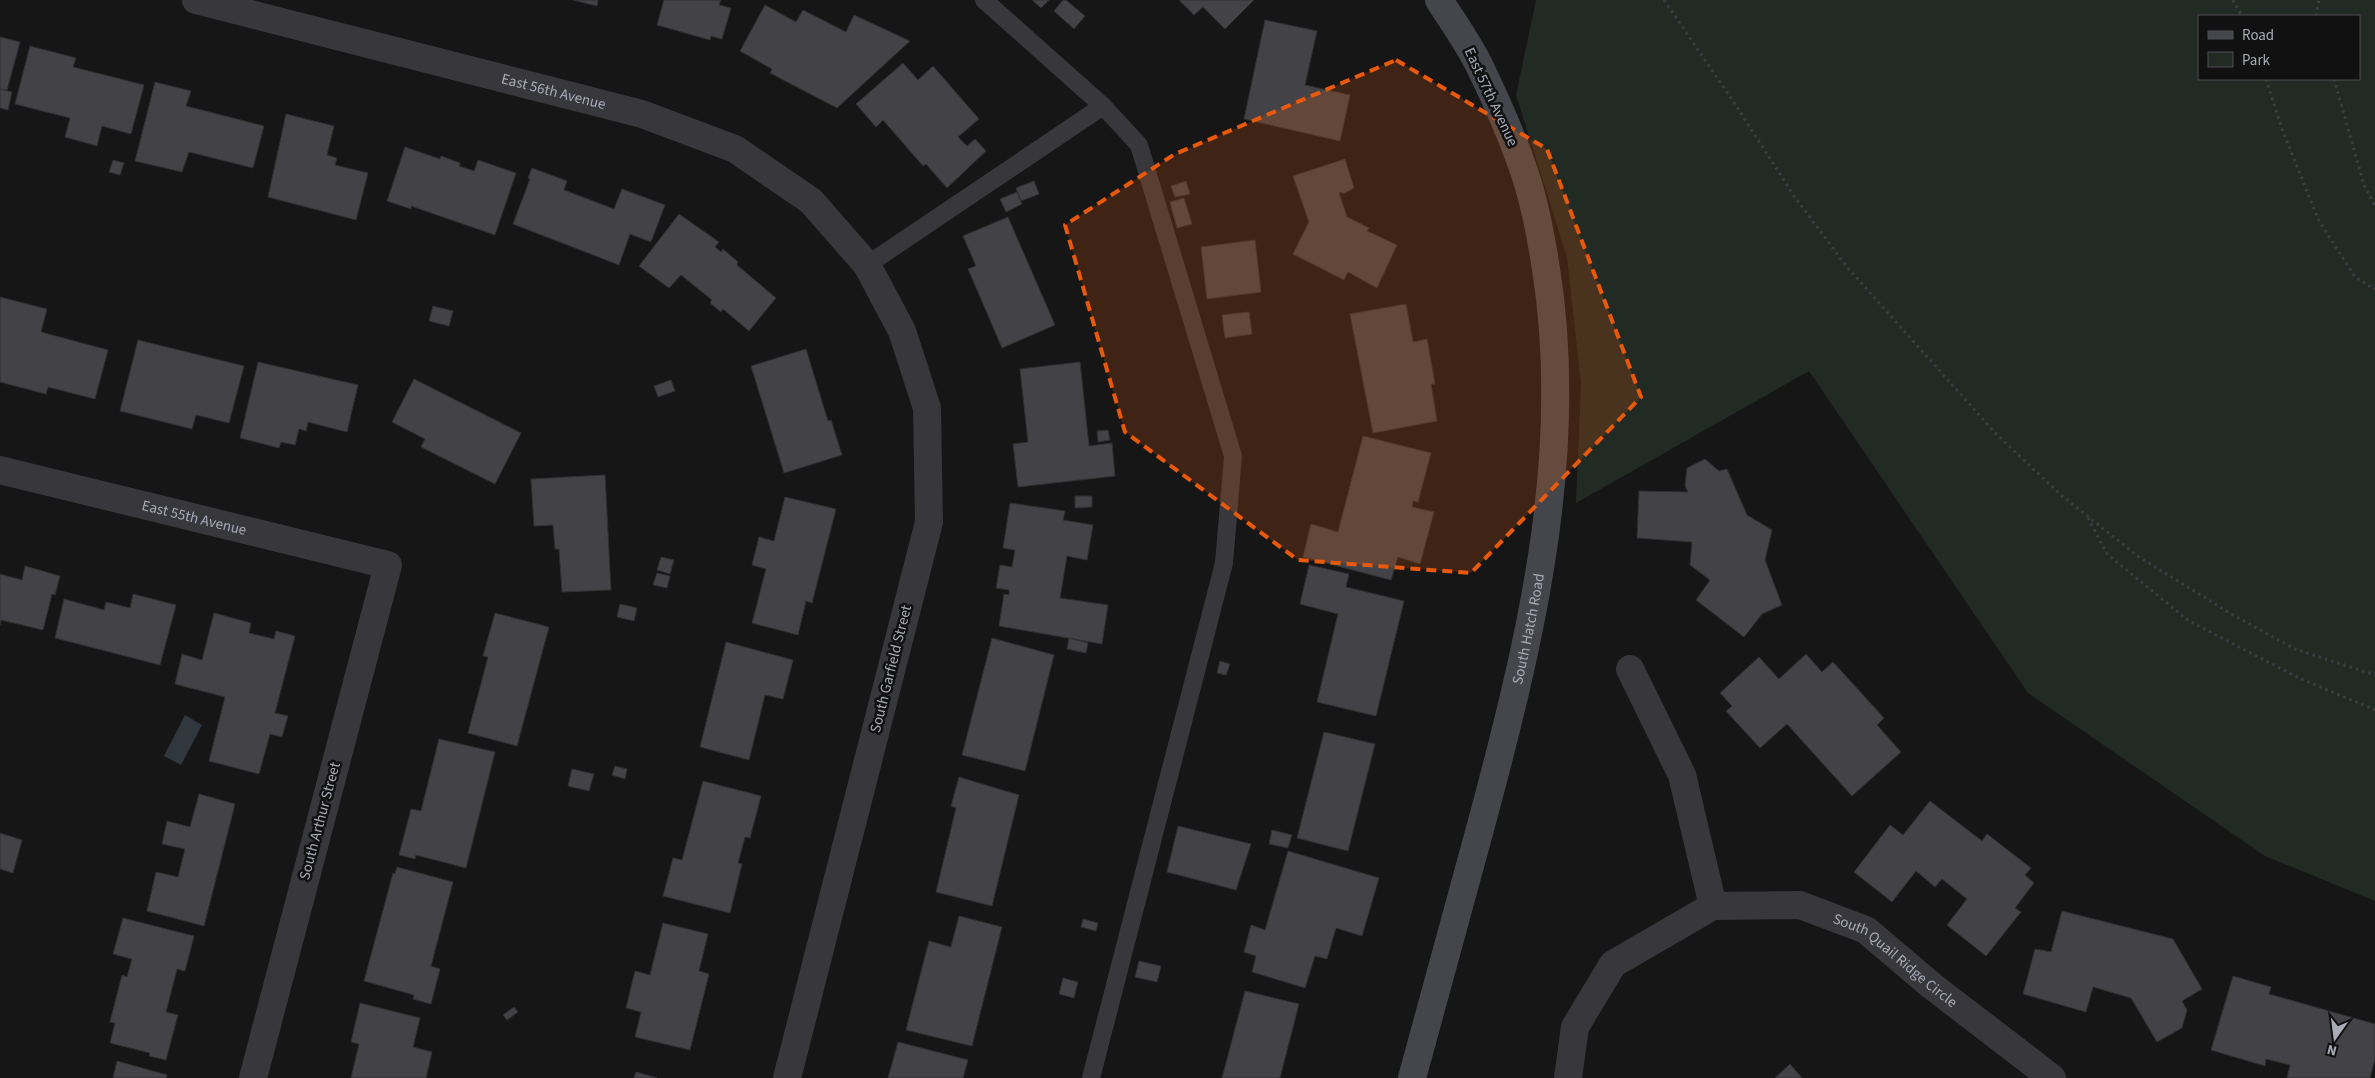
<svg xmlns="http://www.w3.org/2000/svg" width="2375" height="1078" viewBox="0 0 2375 1078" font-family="'Source Sans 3',sans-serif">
  <rect width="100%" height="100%" fill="#161617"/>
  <path fill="#222a24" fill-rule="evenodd" d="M1536 0H2375V901L2265 856 2028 693 1809 371 1576 503 1581 384 1567 257 1516 95ZM2199 16H2359V79H2199Z"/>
  <path fill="#30373f" d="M185 715 202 725 181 765 164 756Z"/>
  <g fill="#434347" stroke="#303033">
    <path d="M573 0H598L597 6Z"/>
    <path d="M664 0H721L719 5 731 8 722 39 711 36 710 40 657 25Z"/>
    <path d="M1032 0H1049L1041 8Z"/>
    <path d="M1063 0H1066L1085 16 1074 29 1054 11Z"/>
    <path d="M1179 0H1254L1225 29 1203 7 1194 15Z"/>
    <path d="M765 5 796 22 803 10 846 32 854 15 910 41 837 108 770 73 772 69 740 51Z"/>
    <path d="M1265 20 1317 31 1305 85 1350 95 1340 141 1244 119Z"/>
    <path d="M0 37 20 42 7 90 0 89Z"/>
    <path d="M30 46 76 58 73 67 144 85 131 134 102 126 97 146 65 137 70 118 15 104Z"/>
    <path d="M903 63 918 80 933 66 979 119 958 137 967 146 975 139 986 151 947 188 926 164 923 166 883 120 876 127 856 104Z"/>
    <path d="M155 82 191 91 186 106 264 126 253 168 189 152 182 172 135 161Z"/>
    <path d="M0 89 12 92 8 110 0 108Z"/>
    <path d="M286 114 334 126 327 155 337 158 335 165 368 173 356 220 268 197Z"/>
    <path d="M405 147 440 159 441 156 460 163 459 166 474 171 478 160 516 173 495 235 411 206V209L387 201Z"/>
    <path d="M1345 159 1354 188 1343 194 1342 192 1339 193 1347 217 1369 228 1367 231 1397 245 1377 288 1348 272 1344 280 1293 254 1309 222 1293 176Z"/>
    <path d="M113 160 124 163 120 175 109 172Z"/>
    <path d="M532 168 567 181 564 190 614 209 622 189 665 205 651 242 630 234 619 265 513 224 530 179 528 178Z"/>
    <path d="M1034 181 1039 194 1021 201 1016 188Z"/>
    <path d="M1186 181 1190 194 1175 197 1171 186Z"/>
    <path d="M1017 192 1022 204 1006 212 1000 199Z"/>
    <path d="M1184 198 1192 224 1177 228 1170 202Z"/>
    <path d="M679 214 719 242 715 247 721 252 723 249 738 262 737 265 776 298 749 331 723 309 721 312 710 303 712 300 681 275 669 288 639 266Z"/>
    <path d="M1008 217 1055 325 1002 348 968 269 976 266 963 236Z"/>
    <path d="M1255 240 1261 292 1207 299 1201 247Z"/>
    <path d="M0 297 47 309 41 332 108 350 95 399 48 387 46 394 0 382Z"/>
    <path d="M1406 304 1413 342 1427 339 1435 384H1431L1437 421 1373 433 1350 314Z"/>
    <path d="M433 306 453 311 449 326 429 321Z"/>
    <path d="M1249 312 1252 334 1225 338 1222 315Z"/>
    <path d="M138 340 244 366 229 423 196 415 192 429 120 411Z"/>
    <path d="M806 349 828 421 831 420 842 455 784 473 751 366Z"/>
    <path d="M258 362 358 385 347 432 308 422 306 431 299 429 295 445 281 442 279 448 240 438Z"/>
    <path d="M1080 362 1089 446 1112 443 1115 476 1018 487 1013 444 1028 442 1020 369Z"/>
    <path d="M414 379 521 433 495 484 421 447 425 439 392 422Z"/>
    <path d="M671 380 675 391 658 397 654 386Z"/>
    <path d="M1108 430 1110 440 1098 442 1097 431Z"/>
    <path d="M1363 436 1431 453 1418 502 1413 501 1412 507 1434 512 1420 564 1398 557 1391 580 1303 557 1311 524 1338 532Z"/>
    <path d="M1705 459 1719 471 1727 469 1747 515 1772 530 1765 560 1782 605 1762 614 1744 637 1696 600 1710 580 1690 565 1692 542 1637 538 1639 491 1688 492 1685 486 1687 468Z"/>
    <path d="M605 475 611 590 562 592 559 549H555L553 525 534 526 531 479Z"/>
    <path d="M1075 496H1092V507L1075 508Z"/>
    <path d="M785 497 836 509 812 603 806 601 798 635 752 623 766 569 752 565 759 537 774 541Z"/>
    <path d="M1010 503 1065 511 1063 520 1093 525 1087 560 1067 556 1060 598 1108 605 1102 644 999 626 1004 594 1009 595V590L996 588 1000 565 1012 567 1015 550 1003 548Z"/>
    <path d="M661 557 674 560 670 574 657 570Z"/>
    <path d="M1309 565 1349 574 1346 587 1404 601 1376 716 1317 702 1338 614 1300 604Z"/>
    <path d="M25 566 60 576 55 595 52 594 43 630 1 620 0 625V574L22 580Z"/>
    <path d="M657 573 670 576 667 588 653 585Z"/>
    <path d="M133 594 176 605 160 665 55 638 64 599 104 610 106 602 130 608Z"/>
    <path d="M620 604 637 608 634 621 617 617Z"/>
    <path d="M214 613 251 623 249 633 274 639 276 631 295 636 275 713 288 716 282 737 270 734 259 774 209 761 225 697 175 684 182 654 202 660Z"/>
    <path d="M495 613 549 627 517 746 468 733 488 657 483 656Z"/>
    <path d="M992 638 1054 655 1025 771 962 755Z"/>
    <path d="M1069 638 1088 643 1086 653 1067 649Z"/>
    <path d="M726 642 793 660 783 699 765 695 749 760 700 747Z"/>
    <path d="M1806 654 1822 672 1833 662 1884 718 1877 725 1901 752 1852 796 1787 724 1760 748 1726 711 1732 706 1720 693 1759 657 1779 679Z"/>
    <path d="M1220 661 1230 664 1226 675 1217 673Z"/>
    <path d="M1324 732 1375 744 1348 851 1297 838Z"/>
    <path d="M439 739 495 752 466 868 416 855 415 859 399 855 411 809 421 811Z"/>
    <path d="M615 766 627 769 625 779 612 775Z"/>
    <path d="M572 769 594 774 589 791 568 786Z"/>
    <path d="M959 777 1019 795 992 906 936 892 956 808 951 806Z"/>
    <path d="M703 781 761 796 750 838 745 837 738 863 742 864 730 913 663 896 673 858 682 860Z"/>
    <path d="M199 794 235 804 204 926 147 911 156 872 178 877 185 849 162 844 167 821 190 827Z"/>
    <path d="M1930 801 1982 841 1987 834 2031 868 2025 875 2034 883 2015 908 2021 912 1986 956 1947 925 1967 899 1942 879 1935 887 1916 871 1892 902 1854 872 1890 825 1903 835Z"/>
    <path d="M1178 826 1251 844 1236 890 1167 872Z"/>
    <path d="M1272 830 1292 835 1288 848 1269 844Z"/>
    <path d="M0 833 22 840 13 873 0 869Z"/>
    <path d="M1288 851 1379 878 1362 936 1336 928 1327 959 1315 956 1305 988 1252 972 1256 956 1244 952 1251 925 1265 930Z"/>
    <path d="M397 867 453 882 431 966 440 969 431 1004 413 999 414 995 364 981 393 873 395 874Z"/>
    <path d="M2062 911 2173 939 2202 989 2182 1001 2187 1010 2182 1028 2157 1042 2131 998 2093 987 2086 1012 2023 994 2035 949 2051 952Z"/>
    <path d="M959 916 1002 927 972 1046 906 1030 929 941 951 947Z"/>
    <path d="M123 918 194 936 185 971 177 969 166 1012 178 1015 166 1060 149 1056 150 1053 110 1043 115 1023 110 1022 122 975 127 977 132 959 113 954Z"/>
    <path d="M1083 919 1098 923 1096 931 1081 927Z"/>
    <path d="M663 923 708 934 699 971 709 974 690 1050 635 1037 641 1012 626 1008 635 971 650 975Z"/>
    <path d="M1139 961 1161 966 1157 982 1135 977Z"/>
    <path d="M2233 976 2271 987 2269 994 2375 1024V1059L2370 1078H2287L2290 1065 2266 1059 2265 1066 2211 1050Z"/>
    <path d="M1063 978 1078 982 1074 998 1059 994Z"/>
    <path d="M1245 991 1299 1004 1280 1078H1222Z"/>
    <path d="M360 1003 420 1018 413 1047 432 1052 426 1078H351L359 1044 351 1042Z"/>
    <path d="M514 1007 518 1012 507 1020 503 1015Z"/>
    <path d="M898 1042 968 1060 963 1078H888Z"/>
    <path d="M117 1061 167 1075 166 1078H113Z"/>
    <path d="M1790 1064 1802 1078H1775Z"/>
    <path d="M636 1072 657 1078H634Z"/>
  </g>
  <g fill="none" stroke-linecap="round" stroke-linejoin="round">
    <g stroke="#3d3e43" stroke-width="3" stroke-dasharray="2.5 4" stroke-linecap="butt">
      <path d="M1664 0 1733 101 1794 196 1847 267 1997 435 2061 495 2139 557 2233 615 2295 649 2375 675"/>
      <path d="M2233 0 2242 16"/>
      <path d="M2316 16 2319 0"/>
      <path d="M2266 79 2282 129 2318 219 2355 277 2374 289 2375 288"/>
      <path d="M2334 79 2364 185 2375 206"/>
      <path d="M2088 518 2107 554 2189 621 2299 678 2375 710"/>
    </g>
    <g stroke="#37373c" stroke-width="18">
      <path d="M984 0 1103 106 1139 145 1233 456 1224 563 1091 1078"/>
      <path d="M867 265 1103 106"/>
    </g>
    <g stroke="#37373c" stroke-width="28">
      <path id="s1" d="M196 0 642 114 735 149 811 201 867 265 902 331 927 408 929 522 787 1078"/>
      <path id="s2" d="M0 470 388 565 253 1078"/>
      <path d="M1630 669 1682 775 1713 906"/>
      <path id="s3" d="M1568 1078 1575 1027 1613 964 1713 906 1800 905 1866 930 1932 986 2052 1078"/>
    </g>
    <path stroke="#45464c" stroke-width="28" id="s4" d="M1412 1078C1435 995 1457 912 1480 829 1529 647 1576 458 1546 269 1541 236 1535 203 1524 171 1512 136 1496 100 1480 67 1469 44 1453 22 1439 0"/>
  </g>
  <path fill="#e8590c" fill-opacity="0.2" stroke="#e8590c" stroke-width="4" stroke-dasharray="10 6" stroke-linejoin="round" d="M1396 60 1547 149 1641 397 1471 573 1298 560 1125 432 1065 225 1175 154Z"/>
  <g text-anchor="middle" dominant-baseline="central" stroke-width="5" stroke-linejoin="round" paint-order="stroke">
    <g font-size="15" fill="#a9acb7" stroke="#111112">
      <text stroke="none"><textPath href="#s1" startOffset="369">East 56th Avenue</textPath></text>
      <text transform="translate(1491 97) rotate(65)">East 57th Avenue</text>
      <text stroke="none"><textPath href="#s2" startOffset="200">East 55th Avenue</textPath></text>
      <text stroke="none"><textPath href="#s4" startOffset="464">South Hatch Road</textPath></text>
      <text transform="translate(891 669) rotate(-76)">South Garfield Street</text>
      <text transform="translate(320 821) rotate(-75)">South Arthur Street</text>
      <text stroke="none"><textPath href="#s3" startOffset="439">South Quail Ridge Circle</textPath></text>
    </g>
  </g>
  <rect x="2198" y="15" width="162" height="65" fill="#111112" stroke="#4e4f54"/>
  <rect x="2208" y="31" width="25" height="8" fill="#45464c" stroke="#4e4f54"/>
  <text x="2242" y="40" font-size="15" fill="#a9acb7">Road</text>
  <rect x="2208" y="52" width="25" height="15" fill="#222a24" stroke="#4e4f54"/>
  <text x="2242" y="65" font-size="15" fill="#a9acb7">Park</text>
  <g transform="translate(2335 1038) rotate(194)" stroke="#111112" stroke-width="4" paint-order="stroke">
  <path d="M0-4L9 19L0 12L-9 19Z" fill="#a9acb7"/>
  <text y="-8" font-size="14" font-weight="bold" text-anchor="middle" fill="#a9acb7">N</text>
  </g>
</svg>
